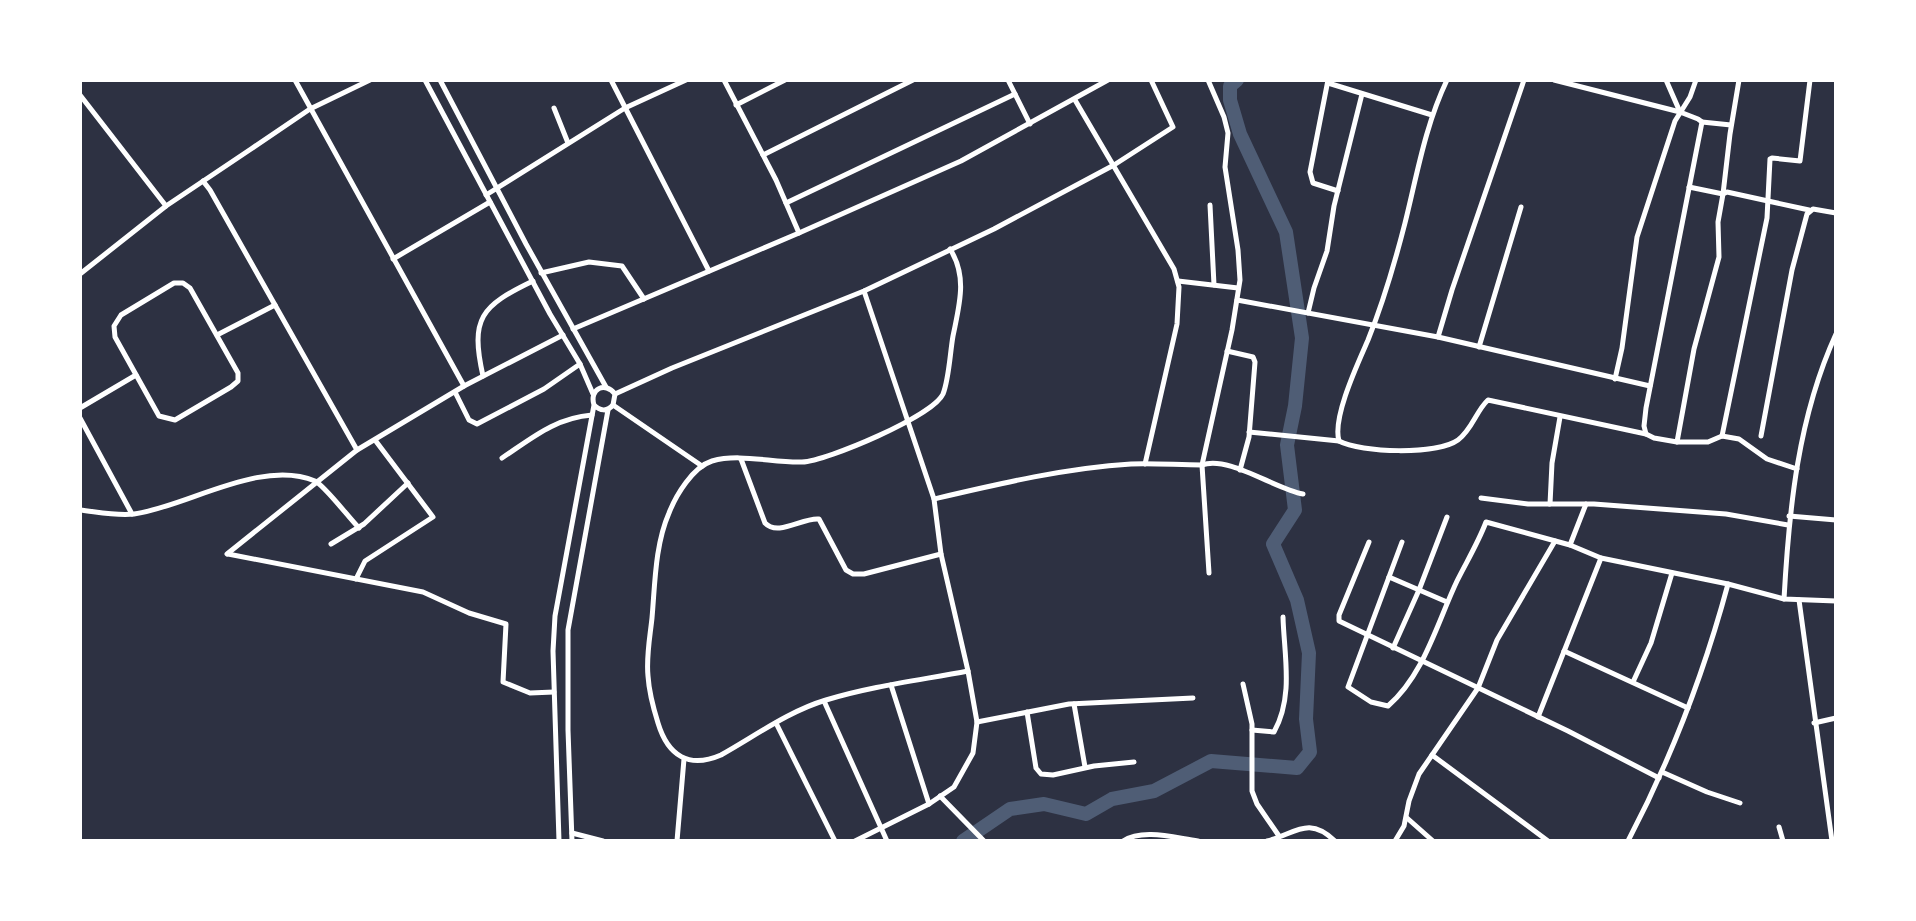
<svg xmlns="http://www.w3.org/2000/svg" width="1916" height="921" viewBox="0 0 1916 921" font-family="'Sofia Sans Condensed',sans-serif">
  <rect width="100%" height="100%" fill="#2d3142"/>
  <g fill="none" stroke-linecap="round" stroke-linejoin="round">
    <path stroke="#4f5d75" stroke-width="14" d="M963 841 1010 809 1044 804 1086 814 1112 799 1154 791 1211 761 1297 768 1310 752 1306 719 1309 653 1297 600 1273 544 1295 510 1287 445 1295 406 1302 338 1286 232 1240 134 1230 100V86L1237 80"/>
    <g stroke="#fff" stroke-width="5">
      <path d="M295 80 464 386"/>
      <path d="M425 80 550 314 580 364 593 394"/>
      <path d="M440 80 526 244 606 387"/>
      <path d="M611 80 709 271"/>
      <path d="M724 80 776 180 799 233"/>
      <path d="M1008 80 1030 124"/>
      <path d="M1208 80 1224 117 1228 133 1225 167 1238 250 1240 280 1232 330 1202 465 1209 573"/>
      <path d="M1328 80 1310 172 1313 183 1338 191"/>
      <path d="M1447 80C1425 126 1417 175 1405 223 1395 262 1383 303 1368 340 1358 363 1332 418 1339 441 1361 453 1437 455 1458 440 1472 430 1476 411 1488 400L1646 434"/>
      <path d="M1554 80 1680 112 1698 119 1702 122 1646 408 1644 426 1646 434 1654 438 1677 442H1708L1722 436 1739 439 1767 459 1797 469"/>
      <path d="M1666 80 1680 112"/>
      <path d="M1328 83 1432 115"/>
      <path d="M80 95 166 206"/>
      <path d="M1075 100 1174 269 1179 287 1177 324 1145 464"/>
      <path d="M736 105 785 80"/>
      <path d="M554 108 568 143"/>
      <path d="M1702 122 1731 125"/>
      <path d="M763 155 913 80"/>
      <path d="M203 181 210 190 275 305"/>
      <path d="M1689 187 1723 194 1730 134 1739 80"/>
      <path d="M486 195 625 108 686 80"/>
      <path d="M786 203 1015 94"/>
      <path d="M1210 205 1214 285"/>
      <path d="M950 249C968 277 959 306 953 336 950 353 949 379 943 394 933 416 827 461 802 462 773 463 740 453 712 461 693 467 676 495 669 513 655 545 655 584 652 618 650 637 646 657 648 676 649 692 653 707 658 723 668 756 689 769 721 755 755 736 789 711 826 700 872 686 921 680 968 671"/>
      <path d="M393 259 490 202"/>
      <path d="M541 273 589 262 622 266 644 299"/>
      <path d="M80 274 166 206 251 149 310 109 370 80"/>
      <path d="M1178 281 1238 288"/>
      <path d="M174 283H183L190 288 238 373V381L231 387 175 420 159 416 115 337 114 326 121 315Z"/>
      <path d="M1237 300 1438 337 1650 386"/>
      <path d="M1308 313 1314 288 1327 251 1334 206 1362 94"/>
      <path d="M573 329 799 233 961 161 1108 80"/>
      <path d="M217 335 275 305 357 450"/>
      <path d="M1438 337 1452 290 1524 80"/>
      <path d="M1479 347 1521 207"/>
      <path d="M1227 351 1253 357 1255 362 1249 437 1240 470"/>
      <path d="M483 376C470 318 481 306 533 281"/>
      <path d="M1615 379 1622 348 1637 237 1675 121 1690 97 1696 80"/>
      <path d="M455 392 469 420 477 424 544 389 580 364"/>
      <path d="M615 394 672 368 864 291 994 229 1114 165 1173 127 1151 80"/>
      <path d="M613 405 702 466"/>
      <path d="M80 408 136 375"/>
      <path d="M80 418 132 514"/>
      <path d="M1249 432 1339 441"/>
      <path d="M1722 436 1767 218 1770 159 1772 158 1800 161 1810 80"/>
      <path d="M1761 436 1792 270 1807 214 1813 209 1836 213"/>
      <path d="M1677 442 1694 349 1719 257 1718 222 1723 194 1727 192 1809 210"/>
      <path d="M502 458C532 438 555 418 592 415"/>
      <path d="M741 459 765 523C778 537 803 517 819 519L846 570 853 574H864L941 554"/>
      <path d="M1481 498 1528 504H1594L1726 514 1788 525"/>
      <path d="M934 499C998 484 1065 468 1131 464 1154 463 1178 465 1202 465 1228 455 1275 489 1303 494"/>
      <path d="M1550 504 1552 463 1560 417"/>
      <path d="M80 510C98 512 116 516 134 514 186 507 261 458 315 481 325 486 349 518 359 528"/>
      <path d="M1789 516 1836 520"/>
      <path d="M1369 542 1339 615V621L1568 731 1659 778"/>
      <path d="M1402 542 1348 687 1371 702 1388 706C1424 675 1437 623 1457 581 1467 561 1478 543 1486 522L1570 545 1601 558 1728 584 1784 599 1836 601"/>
      <path d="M331 544 364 524 408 483"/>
      <path d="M1570 545 1586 504"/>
      <path d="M227 554 357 450 464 386 563 335"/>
      <path d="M228 554 423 592 469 613 506 624 503 682 530 693 554 692"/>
      <path d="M1389 577 1447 602"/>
      <path d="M356 579 365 561 433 517 375 440"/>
      <path d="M1784 599C1789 509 1798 417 1836 334"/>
      <path d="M1799 600 1832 841"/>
      <path d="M1393 648 1419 590 1447 517"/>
      <path d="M1564 651 1688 708"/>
      <path d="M1633 682 1651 643 1672 573"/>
      <path d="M1243 684 1252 724V791L1257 804 1279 836"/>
      <path d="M891 685 929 804"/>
      <path d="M824 701 887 841"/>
      <path d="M1074 704 1085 767"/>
      <path d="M1027 712 1036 768 1041 774 1053 775 1094 766 1134 762"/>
      <path d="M1538 717 1601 558"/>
      <path d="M977 722 1069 704 1193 698"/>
      <path d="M776 723 835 841"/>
      <path d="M1814 723 1836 718"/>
      <path d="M1252 730 1274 732C1294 696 1284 655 1283 617"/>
      <path d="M1432 755 1548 841"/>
      <path d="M1662 772 1707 792 1740 803"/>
      <path d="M940 796 984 841"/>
      <path d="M1407 818 1433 841"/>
      <path d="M1779 827 1783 841"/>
      <path d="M572 833 603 841"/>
      <path d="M559 841 553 651 555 616 594 405C589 389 605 381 615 394L613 405C607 412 600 411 594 405"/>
      <path d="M572 841 568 730V630L608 410"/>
      <path d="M677 841 684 759"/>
      <path d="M855 841 929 804 954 787 973 753 977 722 968 671 941 554 934 499 864 291"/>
      <path d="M1123 841C1143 828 1175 838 1198 841"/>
      <path d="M1267 841C1295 834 1308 815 1335 841"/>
      <path d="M1395 841 1404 826 1409 801 1419 774 1478 688 1497 640 1555 541"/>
      <path d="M1628 841C1671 759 1704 673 1728 584"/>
    </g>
  </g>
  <rect width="1916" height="921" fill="none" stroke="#ffffff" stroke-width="164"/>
</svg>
